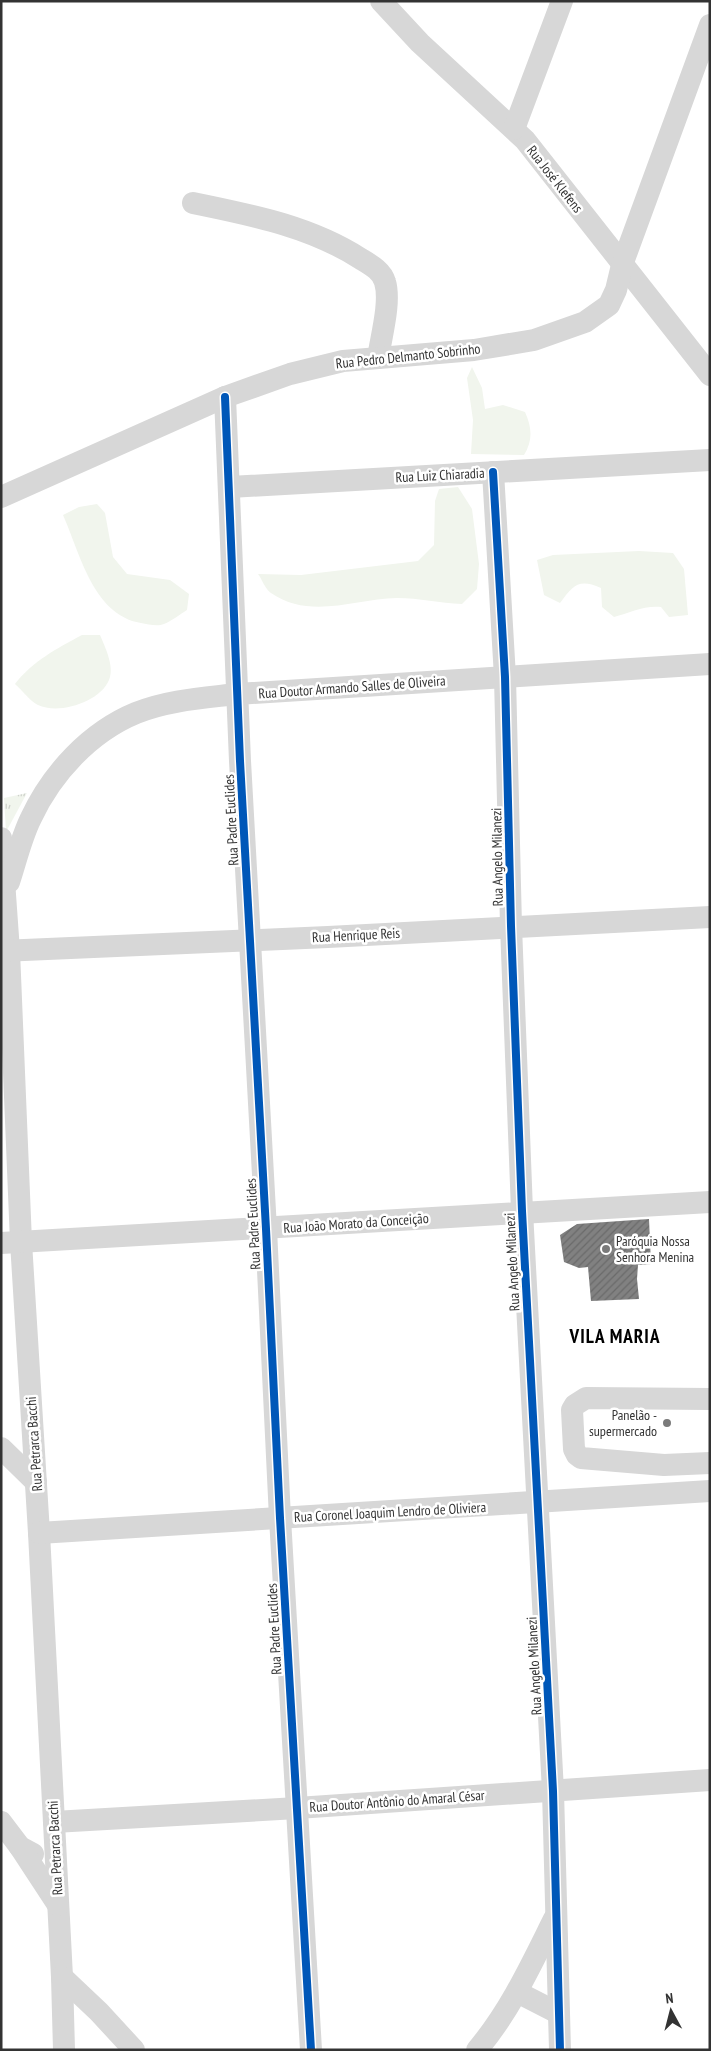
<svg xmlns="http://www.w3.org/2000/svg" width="711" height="2051" viewBox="0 0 711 2051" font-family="'PT Sans Narrow',sans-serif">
  <defs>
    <pattern id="park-tufts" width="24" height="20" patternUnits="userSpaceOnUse" patternTransform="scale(1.25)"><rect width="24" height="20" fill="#f1f5ed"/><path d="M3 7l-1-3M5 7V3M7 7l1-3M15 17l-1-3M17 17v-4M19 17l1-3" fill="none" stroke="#cfd2cc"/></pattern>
    <pattern id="building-hatch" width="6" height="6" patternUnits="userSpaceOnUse" patternTransform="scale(1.25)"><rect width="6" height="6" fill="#818181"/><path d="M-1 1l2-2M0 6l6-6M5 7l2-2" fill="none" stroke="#6a6a6a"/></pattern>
  </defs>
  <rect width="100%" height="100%" fill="#fff"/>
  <g fill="#f1f5ed">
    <path d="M472 367 482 388 485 409 503 405 525 412C532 428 533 440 524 455L471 454 473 420 467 378Z"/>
    <path d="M458 487 472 509 479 564 477 589 462 604C440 603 419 598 397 598 355 599 310 620 271 593 265 589 262 579 258 574L301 575 418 561 434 545 435 501 439 489Z"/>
    <path d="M97 504 105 513 113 557 127 574 170 580 189 594 187 610C180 614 172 621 164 624 157 627 148 624 141 623 93 615 80 553 63 515L79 507Z"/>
    <path d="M639 551 673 553 684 569 688 615 669 617 661 607C645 605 629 613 614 617L602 607 601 588C578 578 573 586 560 603L544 595 537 560 553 555Z"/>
    <path d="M82 635H100C105 647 115 667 109 680 100 702 59 715 38 705 30 701 22 690 15 684 33 661 56 649 82 635Z"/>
  </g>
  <path fill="url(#park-tufts)" d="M27 793 6 832 4 798Z"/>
  <path fill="url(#building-hatch)" d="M649 1219 651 1264 638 1265 637 1279 639 1299 591 1301 588 1267 579 1268 564 1262 560 1235 577 1224Z"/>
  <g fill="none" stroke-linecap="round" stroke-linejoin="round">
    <g stroke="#d7d7d7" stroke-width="22">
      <path d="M381 1 420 43 525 140 710 375"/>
      <path d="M514 129 562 1"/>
      <path d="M193 203C251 215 310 226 361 259 371 265 382 271 385 282 391 302 381 337 378 358"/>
      <path d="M225 397 240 761 266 1229 280 1518 311 2050"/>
      <path d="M493 472 505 677 511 926 522 1211 553 1791 560 2050"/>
      <path d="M230 487 710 460"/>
      <path d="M1 497 225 397 290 374 343 361 474 350 534 340 585 322 609 305 616 290 622 265 710 25"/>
      <path d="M1 838 9 951 21 1242 39 1533 62 1977 64 2050"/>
      <path d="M9 882C16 861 21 838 31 818 52 773 90 732 136 713 168 700 204 698 237 694L710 664"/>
      <path d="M1 951 328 937 710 917"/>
      <path d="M1 1243 710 1202"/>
      <path d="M710 1399 586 1398 575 1405 572 1410 574 1449 577 1455 581 1458 664 1465 710 1463"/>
      <path d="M1 1448 36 1482"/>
      <path d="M39 1533 710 1491"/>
      <path d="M1 1822 20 1847 33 1854"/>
      <path d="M54 1822 297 1808 710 1780"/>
      <path d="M20 1847 58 1905"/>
      <path d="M62 1977 99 2012 134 2050"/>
      <path d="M517 1992 558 2013"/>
      <path d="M477 2050C510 2011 531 1965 554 1919"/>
    </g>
    <g stroke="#fff" stroke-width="11">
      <g id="cycleway">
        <path d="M225 397 240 761 266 1229 280 1518 311 2050"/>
        <path d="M493 472 505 677 511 926 522 1211 553 1791 560 2050"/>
      </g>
    </g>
    <use href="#cycleway" stroke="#0057b8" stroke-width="8"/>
  </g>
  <g fill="#7a7a7a" stroke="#fff" stroke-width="2">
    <circle cx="606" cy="1249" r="5"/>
    <circle cx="667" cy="1423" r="5"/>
  </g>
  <g text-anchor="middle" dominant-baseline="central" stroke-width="5" stroke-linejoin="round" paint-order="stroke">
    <g font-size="14" fill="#333" stroke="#fff">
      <text transform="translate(555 179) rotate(52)">Rua José Klefens</text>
      <text transform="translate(408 356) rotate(-6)">Rua Pedro Delmanto Sobrinho</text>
      <text transform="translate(440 475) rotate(-3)">Rua Luiz Chiaradia</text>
      <text transform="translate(352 687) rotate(-4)">Rua Doutor Armando Salles de Oliveira</text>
      <text transform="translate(231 820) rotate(-93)">Rua Padre Euclides</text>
      <text transform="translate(497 857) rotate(-91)">Rua Angelo Milanezi</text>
      <text transform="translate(356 935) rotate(-3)">Rua Henrique Reis</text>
      <text transform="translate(356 1223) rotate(-4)">Rua João Morato da Conceição</text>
      <text transform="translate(253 1224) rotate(-93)">Rua Padre Euclides</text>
      <text transform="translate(512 1262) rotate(-93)">Rua Angelo Milanezi</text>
      <text transform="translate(34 1444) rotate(-94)">Rua Petrarca Bacchi</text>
      <text transform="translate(390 1512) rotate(-3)">Rua Coronel Joaquim Lendro de Oliviera</text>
      <text transform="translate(274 1629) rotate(-93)">Rua Padre Euclides</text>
      <text transform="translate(534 1666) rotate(-93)">Rua Angelo Milanezi</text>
      <text transform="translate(397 1801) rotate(-4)">Rua Doutor Antônio do Amaral César</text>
      <text transform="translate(55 1848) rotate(-93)">Rua Petrarca Bacchi</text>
    </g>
    <g font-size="14" fill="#333" stroke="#fff" text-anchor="start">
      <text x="616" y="1241">Paróquia Nossa<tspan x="616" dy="16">Senhora Menina</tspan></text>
      <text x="657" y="1415" text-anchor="end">Panelão -<tspan x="657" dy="16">supermercado</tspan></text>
    </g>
    <g font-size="19" font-weight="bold" letter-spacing="1" fill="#000" stroke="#fff">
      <text x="615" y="1336">VILA MARIA</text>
    </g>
  </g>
  <rect width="711" height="2051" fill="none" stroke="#333333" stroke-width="5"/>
  <g transform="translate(671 2011) rotate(353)" stroke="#ffffff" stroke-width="4" paint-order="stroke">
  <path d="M0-4L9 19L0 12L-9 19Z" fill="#333333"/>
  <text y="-8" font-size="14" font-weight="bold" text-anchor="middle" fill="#333333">N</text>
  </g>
</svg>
